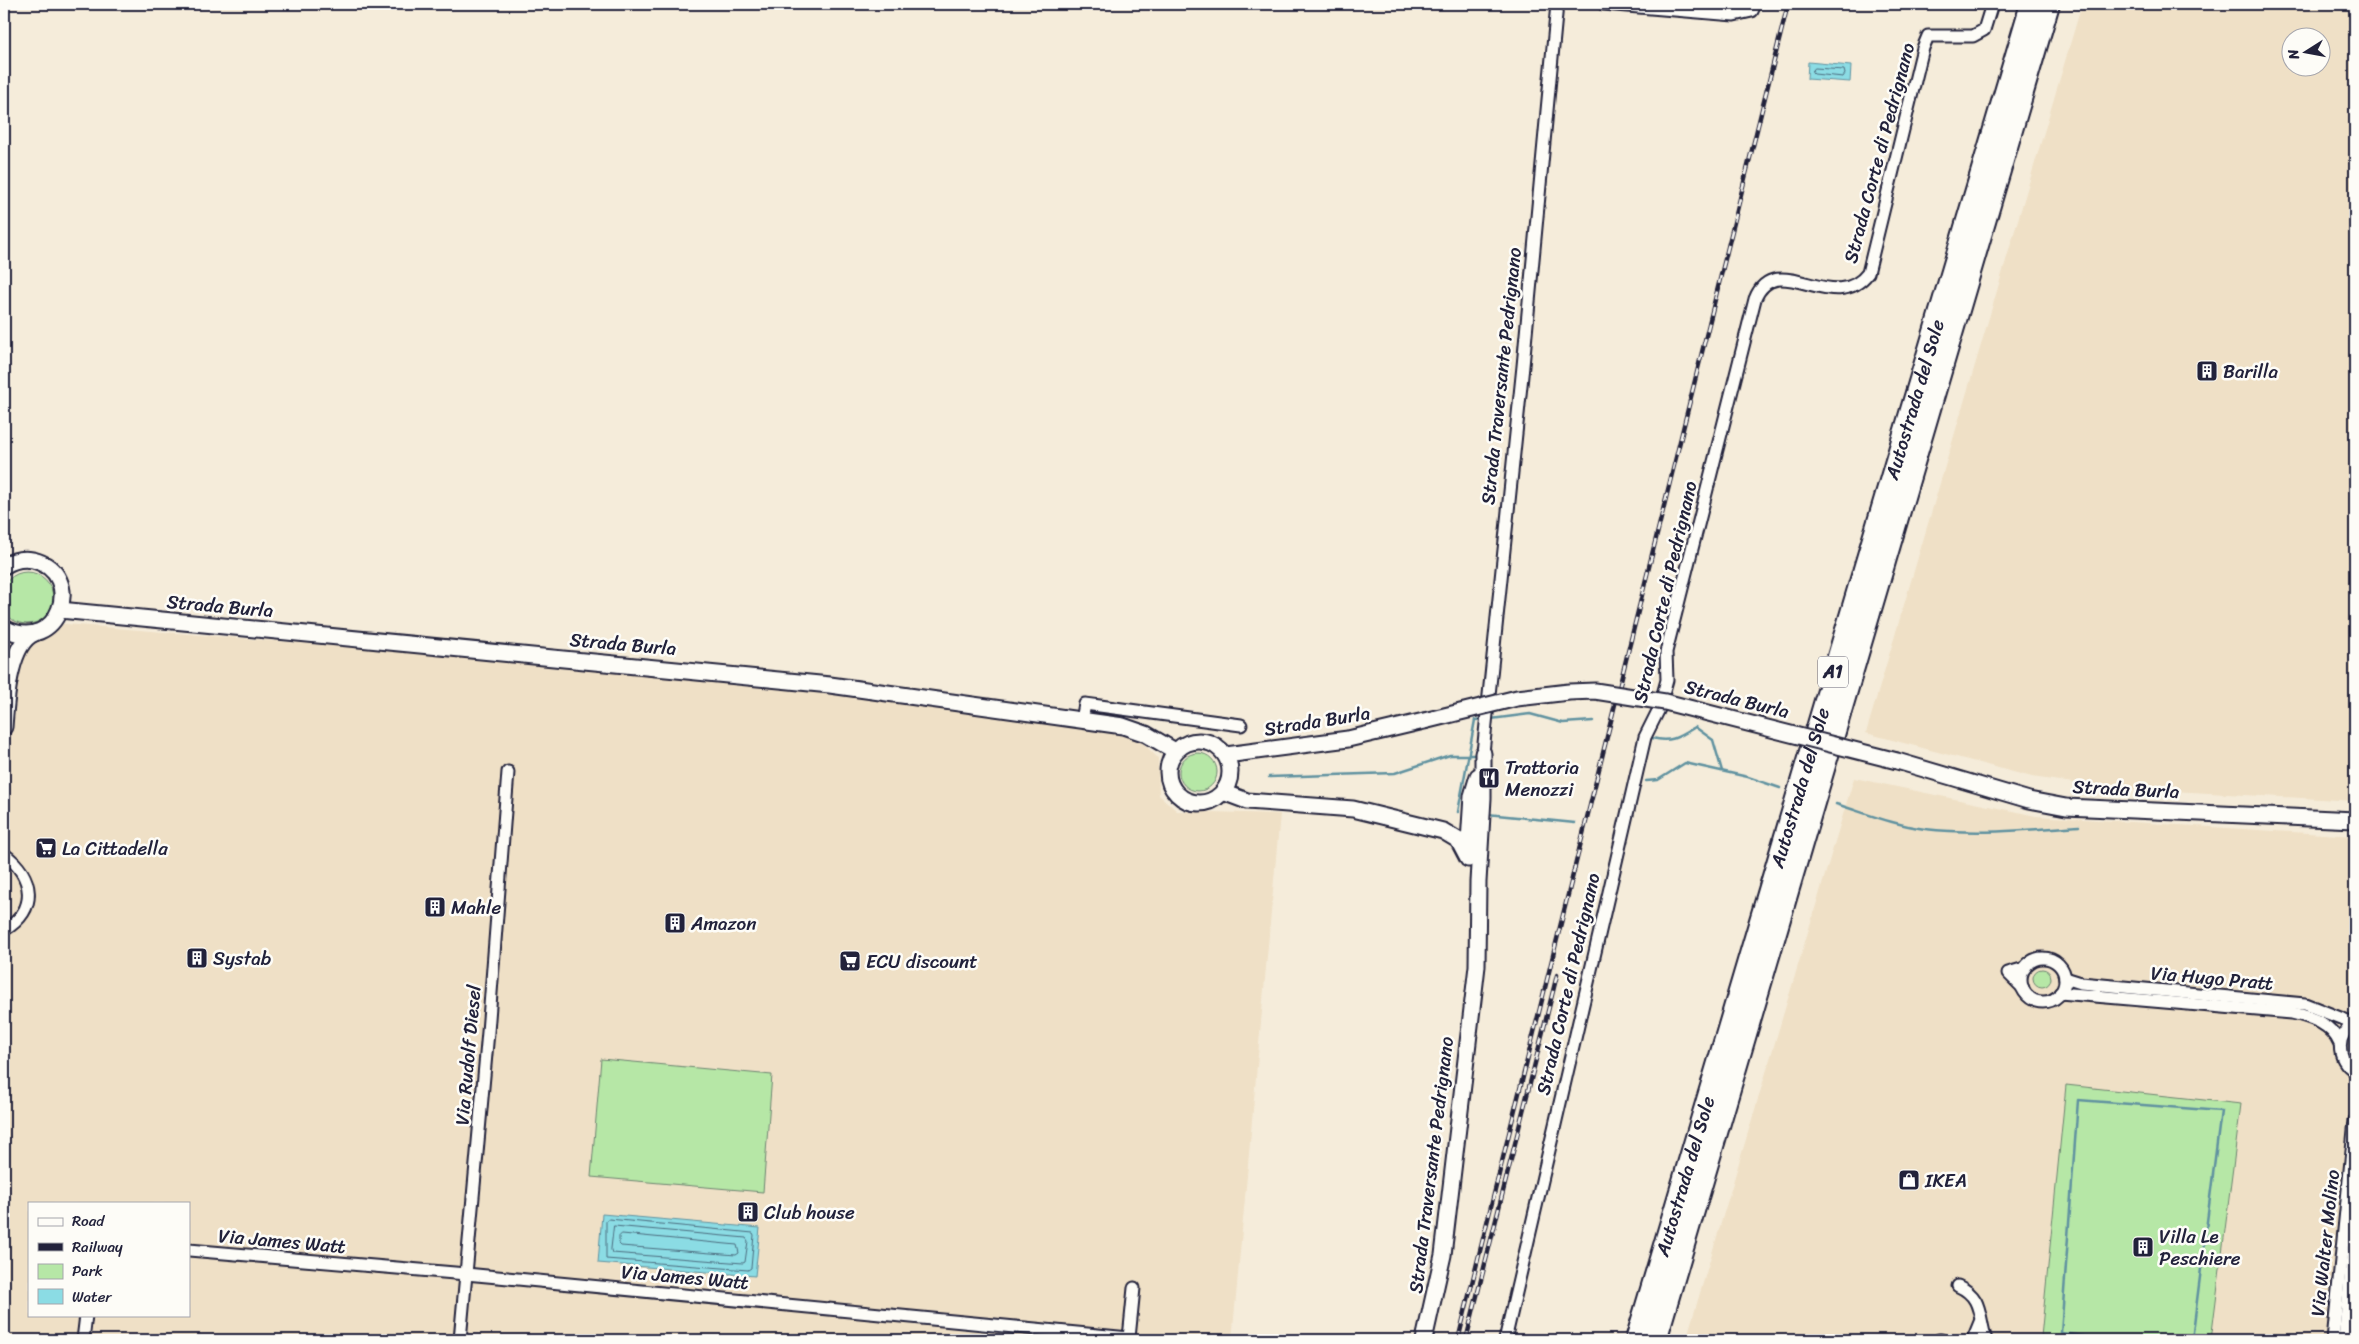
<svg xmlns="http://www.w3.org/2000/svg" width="2359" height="1344" viewBox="0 0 2359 1344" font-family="Sriracha,sans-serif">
  <rect width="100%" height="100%" fill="#f5ecda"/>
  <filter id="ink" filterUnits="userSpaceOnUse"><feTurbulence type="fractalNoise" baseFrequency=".02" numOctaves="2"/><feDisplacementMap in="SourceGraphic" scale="10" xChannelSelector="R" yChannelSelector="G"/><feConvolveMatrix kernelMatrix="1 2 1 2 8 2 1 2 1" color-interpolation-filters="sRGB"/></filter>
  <g filter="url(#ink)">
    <g fill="#efe0c6" fill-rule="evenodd">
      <path d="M2082 4H2355V801L2101 787 2032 777 1866 733ZM2292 38H2322V68H2292Z"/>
      <path d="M4 619 374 649 780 687 1121 733 1144 744 1158 758 1159 795 1177 811 1280 814 1232 1340H4ZM29 1203H189V1315H29Z"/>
      <path d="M1854 778 2036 816 2355 836V1340H1686Z"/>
    </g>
    <g fill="#b6e7a6" stroke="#6c8470">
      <circle cx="27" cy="598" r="26"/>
      <circle cx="1198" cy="772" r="19"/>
      <circle cx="2042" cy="978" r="9"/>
      <path d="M601 1059 772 1075 763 1192 591 1177Z"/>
      <path d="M2066 1085 2241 1104 2211 1340H2052L2041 1337Z"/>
    </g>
    <g fill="#8bdce4" stroke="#6192a0">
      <path d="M1808 62 1851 66 1850 82 1807 79Z"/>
      <path d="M602 1214 760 1228 755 1276 598 1263Z"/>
    </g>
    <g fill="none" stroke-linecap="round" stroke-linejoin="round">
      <g stroke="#4c6c7f" stroke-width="1">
        <path d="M1815 68 1844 70 1845 74 1843 77 1814 74 1812 72Z"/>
        <path d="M609 1219 753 1233 754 1235 751 1268 748 1270 606 1259V1222Z"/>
        <path d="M614 1226 746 1238 748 1241 745 1262 743 1263 612 1253 611 1250Z"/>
        <path d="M622 1234 737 1245 739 1253 736 1255 621 1246 619 1244V1237Z"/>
      </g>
      <g stroke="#6192a0" stroke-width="2.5">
        <path d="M1491 719 1530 714 1563 723 1593 721"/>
        <path d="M1652 738C1671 743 1679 737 1695 727L1713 740 1722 771"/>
        <path d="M1269 777 1395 773 1450 755H1477"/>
        <path d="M1646 781 1658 780 1685 763 1748 777 1780 788"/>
        <path d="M1836 804C1865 813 1894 825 1925 829 1976 835 2029 830 2079 826"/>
        <path d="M1458 812 1475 720 1483 719"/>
        <path d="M1487 814 1575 823"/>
        <path d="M2111 1340 2061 1333 2078 1100 2221 1111 2192 1340"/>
      </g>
      <g stroke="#22223b" stroke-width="15">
        <g id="street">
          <path d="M1603 4 1734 15 1752 11 1755 4"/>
          <path d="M1082 720 1085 704 1241 725"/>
          <path d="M1483 753 1523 366 1557 4"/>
          <path d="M4 854C34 876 39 910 4 930"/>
          <circle cx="2043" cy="980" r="22"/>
          <path d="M2065 978 2081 983 2305 1004 2353 1023"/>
          <path d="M2023 988 2008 973 2025 968"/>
          <path d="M2060 993 2292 1013C2311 1017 2332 1024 2340 1044"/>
          <path d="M2355 1022C2336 1034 2335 1059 2355 1071"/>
          <path d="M189 1250 466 1274 1129 1338 1134 1288"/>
          <path d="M1958 1286C1983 1297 1978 1316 1986 1340"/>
          <path d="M1973 1339 1980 1322"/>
          <path d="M83 1340 86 1315"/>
          <path d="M460 1340 488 1032 508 772"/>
          <path d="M1505 1340 1645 737 1659 709 1667 680 1666 652 1755 299C1776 247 1834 318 1868 273L1923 48 1928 36H1973L1984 30 1992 4"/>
          <path d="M1939 1340H1941"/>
          <path d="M2333 1340 2355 1120"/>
          <path d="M2344 1340 2355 1226"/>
        </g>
      </g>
      <g stroke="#22223b" stroke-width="19">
        <g id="secondary">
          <path d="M4 566C13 560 23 558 33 560 87 573 59 657 4 628"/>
          <path d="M60 610 830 685 1123 726 1146 734 1175 751"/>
          <path d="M4 727C6 701 9 643 35 633"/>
          <circle cx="1199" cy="772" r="31"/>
          <path d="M1226 755 1348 739 1424 721"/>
          <path d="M1897 761 2029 800 2066 807 2355 820"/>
          <path d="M1223 792 1247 801 1353 809 1443 831 1458 840 1468 859"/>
          <path d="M1468 857 1472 796 1478 776"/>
          <path d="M1424 1340 1443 1255 1477 966 1478 882 1483 798V753"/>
        </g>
      </g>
      <g stroke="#22223b" stroke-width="24">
        <g id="highway">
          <path id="s1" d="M1636 1340 2031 4"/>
          <path d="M1656 1340 2049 4"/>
        </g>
      </g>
      <use href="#street" stroke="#fdfcf7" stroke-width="11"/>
      <use href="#secondary" stroke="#fdfcf7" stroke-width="15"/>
      <use href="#highway" stroke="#fdfcf7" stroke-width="20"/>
      <g stroke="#22223b" stroke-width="4.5">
        <g id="rail">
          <path d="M1458 1340 1788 4"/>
          <path d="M1466 1340 1557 975"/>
        </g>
      </g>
      <use href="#rail" stroke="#fdfcf7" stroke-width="2.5" stroke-dasharray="8" stroke-linecap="butt"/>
      <g stroke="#22223b" stroke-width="19" stroke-linecap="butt">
        <path id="secondary-bridge" d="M1424 721 1517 698 1569 692 1595 691 1665 702 1897 761"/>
      </g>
      <use href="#secondary-bridge" stroke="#fdfcf7" stroke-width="15"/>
    </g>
  </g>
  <defs>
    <g id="building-square" transform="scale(1.125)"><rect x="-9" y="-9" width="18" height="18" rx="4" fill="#22223b" stroke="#fdfcf7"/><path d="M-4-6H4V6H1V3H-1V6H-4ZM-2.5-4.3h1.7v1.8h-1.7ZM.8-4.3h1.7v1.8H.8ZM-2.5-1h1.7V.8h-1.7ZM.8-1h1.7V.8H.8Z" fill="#fff"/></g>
    <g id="restaurant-square" transform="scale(1.125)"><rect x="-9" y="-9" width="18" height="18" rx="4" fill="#22223b" stroke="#fdfcf7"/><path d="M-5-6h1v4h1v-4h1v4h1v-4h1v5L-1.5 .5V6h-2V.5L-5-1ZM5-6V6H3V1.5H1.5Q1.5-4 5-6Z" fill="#fff"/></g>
    <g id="supermarket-square" transform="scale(1.125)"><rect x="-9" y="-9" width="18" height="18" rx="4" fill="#22223b" stroke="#fdfcf7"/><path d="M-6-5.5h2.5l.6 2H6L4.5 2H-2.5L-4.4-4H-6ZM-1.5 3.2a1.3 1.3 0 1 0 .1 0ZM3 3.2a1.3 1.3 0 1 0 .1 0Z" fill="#fff"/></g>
    <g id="shop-square" transform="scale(1.125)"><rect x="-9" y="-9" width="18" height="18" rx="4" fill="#22223b" stroke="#fdfcf7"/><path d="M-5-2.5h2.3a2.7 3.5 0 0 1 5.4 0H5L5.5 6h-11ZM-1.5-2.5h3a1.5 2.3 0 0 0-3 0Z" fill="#fff"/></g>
  </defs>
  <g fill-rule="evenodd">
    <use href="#building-square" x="2207" y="371"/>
    <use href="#restaurant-square" x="1489" y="778"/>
    <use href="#supermarket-square" x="46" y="848"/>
    <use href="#building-square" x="435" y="907"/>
    <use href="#building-square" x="675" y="923"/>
    <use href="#building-square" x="197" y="958"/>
    <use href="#supermarket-square" x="850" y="961"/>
    <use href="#shop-square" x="1909" y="1180"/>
    <use href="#building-square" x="748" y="1212"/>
    <use href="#building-square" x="2143" y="1247"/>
  </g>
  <g text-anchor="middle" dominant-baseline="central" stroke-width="5" stroke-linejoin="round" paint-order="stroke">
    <rect fill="#fdfcf7" stroke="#646373" stroke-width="1" x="1818" y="656.5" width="30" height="31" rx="4"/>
    <g font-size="18" font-weight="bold" fill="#22223b">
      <text x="1833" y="672">A1</text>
    </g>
    <g font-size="19" fill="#22223b" stroke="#fdfcf7">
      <text transform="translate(1879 153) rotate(-75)">Strada Corte di Pedrignano</text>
      <text transform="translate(1501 376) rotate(-84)">Strada Traversante Pedrignano</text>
      <text stroke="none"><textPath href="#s1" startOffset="981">Autostrada del Sole</textPath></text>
      <text transform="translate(1665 592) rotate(-77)">Strada Corte di Pedrignano</text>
      <text transform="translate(220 606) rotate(5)">Strada Burla</text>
      <text transform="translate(623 644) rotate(5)">Strada Burla</text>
      <text transform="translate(1737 699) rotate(14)">Strada Burla</text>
      <text transform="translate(1317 721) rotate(-9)">Strada Burla</text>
      <text stroke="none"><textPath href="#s1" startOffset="576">Autostrada del Sole</textPath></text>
      <text transform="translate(2126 789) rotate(3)">Strada Burla</text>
      <text transform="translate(2212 978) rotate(5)">Via Hugo Pratt</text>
      <text transform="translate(1568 984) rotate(-77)">Strada Corte di Pedrignano</text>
      <text transform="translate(468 1055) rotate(-85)">Via Rudolf Diesel</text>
      <text transform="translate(1431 1165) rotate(-83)">Strada Traversante Pedrignano</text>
      <text stroke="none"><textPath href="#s1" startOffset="171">Autostrada del Sole</textPath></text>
      <text transform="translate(282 1241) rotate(5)">Via James Watt</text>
      <text transform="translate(2325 1243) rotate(-84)">Via Walter Molino</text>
      <text transform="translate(685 1277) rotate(5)">Via James Watt</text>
    </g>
    <g font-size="19" fill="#22223b" stroke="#fdfcf7" text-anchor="start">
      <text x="2223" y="371">Barilla</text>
      <text x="1505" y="767">Trattoria<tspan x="1505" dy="22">Menozzi</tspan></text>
      <text x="62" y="848">La Cittadella</text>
      <text x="451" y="907">Mahle</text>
      <text x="691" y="923">Amazon</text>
      <text x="213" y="958">Systab</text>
      <text x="866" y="961">ECU discount</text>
      <text x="1925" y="1180">IKEA</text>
      <text x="764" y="1212">Club house</text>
      <text x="2159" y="1236">Villa Le<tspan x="2159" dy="22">Peschiere</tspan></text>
    </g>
  </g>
  <rect width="2359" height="1344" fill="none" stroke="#fdfcf7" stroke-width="20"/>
  <rect x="10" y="10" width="2339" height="1324" fill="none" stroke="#22223b" stroke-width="2" filter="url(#ink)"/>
  <rect x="28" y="1202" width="162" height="115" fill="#fdfcf7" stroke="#a5a5ac"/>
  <rect x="38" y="1218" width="25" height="8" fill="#fdfcf7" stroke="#a5a5ac"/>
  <text x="72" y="1226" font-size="15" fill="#22223b">Road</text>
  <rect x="38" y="1243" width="25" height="8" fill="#22223b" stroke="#a5a5ac"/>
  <text x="72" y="1252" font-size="15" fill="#22223b">Railway</text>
  <rect x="38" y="1264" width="25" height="15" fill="#b6e7a6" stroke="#a5a5ac"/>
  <text x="72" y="1276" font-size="15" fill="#22223b">Park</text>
  <rect x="38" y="1289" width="25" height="15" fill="#8bdce4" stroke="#a5a5ac"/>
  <text x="72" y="1302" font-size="15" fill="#22223b">Water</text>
  <g transform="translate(2306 52) rotate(259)"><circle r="24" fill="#fdfcf7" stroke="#a5a5ac"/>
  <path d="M0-4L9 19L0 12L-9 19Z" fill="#22223b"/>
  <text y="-8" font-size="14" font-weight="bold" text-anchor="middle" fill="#22223b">N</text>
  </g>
</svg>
